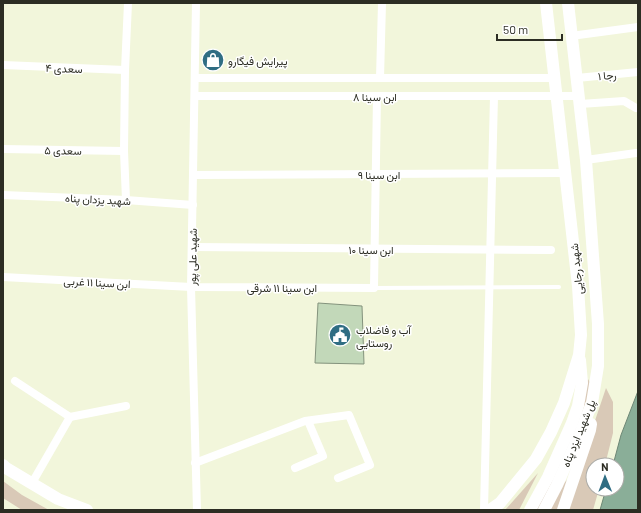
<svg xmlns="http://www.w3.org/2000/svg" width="641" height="513" viewBox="0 0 641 513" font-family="Barlow,Vazirmatn,sans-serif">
  <rect width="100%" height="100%" fill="#f2f6db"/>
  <g fill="#d9c9b7">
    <path d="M588 379 592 386 560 472 544 503 579 468 606 388 613 402V433L605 465H593V489H599L593 510H536L586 391Z"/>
    <path d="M538 473 519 510H505Z"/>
    <path d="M3 481 22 495 49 510H22L3 498Z"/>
  </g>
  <path fill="#8aae98" stroke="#6e8775" d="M638 391V510H600L606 489H617V465H613L621 435Z"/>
  <path fill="#c2d8b9" stroke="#84937d" d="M318 303 362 306 364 364 315 363Z"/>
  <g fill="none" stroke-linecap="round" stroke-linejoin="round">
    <path stroke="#fff" stroke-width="4" d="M374 288 559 287"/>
    <g stroke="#fff" stroke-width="8">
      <path d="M196 3 191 287 197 510"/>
      <path d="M571 36 638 27"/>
      <path d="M3 65 125 70"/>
      <path d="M195 78H555"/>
      <path d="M380 78 382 3"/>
      <path d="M577 78 638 72"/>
      <path d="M195 96H579"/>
      <path d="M580 104 624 101 636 108H638"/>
      <path d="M3 149 124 151"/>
      <path d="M586 160 636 153"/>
      <path d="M193 175 565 173"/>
      <path d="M3 195 126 200 193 205"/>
      <path d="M126 200 124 151 125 70 128 3"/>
      <path d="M192 247 551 250"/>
      <path d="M3 277 191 287 374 288 377 96"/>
      <path d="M15 381 70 417 32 483"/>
      <path d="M70 417 126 406"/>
      <path d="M195 463 305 421 349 415 370 465 338 478"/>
      <path d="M295 468 323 456 308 421"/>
      <path d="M484 510 494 96"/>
    </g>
    <g stroke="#fff" stroke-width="12">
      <path d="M3 465 6 468 58 499 87 510"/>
      <path d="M490 510 500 503 536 459 551 432 564 403 579 355 581 335 578 286 546 3"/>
      <path d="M530 510 548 477 572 423 578 406 582 383 580 360"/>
      <path d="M544 510 557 485 581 431 592 403 598 366V324L586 160 568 3"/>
      <path d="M563 510 590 430 591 424"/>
    </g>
  </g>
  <defs>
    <g id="shop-disc" transform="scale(1.15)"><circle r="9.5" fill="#2f6d83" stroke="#fff"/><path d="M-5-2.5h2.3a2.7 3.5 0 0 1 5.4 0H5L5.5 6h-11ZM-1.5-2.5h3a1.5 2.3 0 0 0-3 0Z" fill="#fff"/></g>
    <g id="civic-disc" transform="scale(1.15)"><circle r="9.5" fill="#2f6d83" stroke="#fff"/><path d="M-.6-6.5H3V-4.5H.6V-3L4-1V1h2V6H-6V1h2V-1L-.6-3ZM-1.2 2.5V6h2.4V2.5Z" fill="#fff"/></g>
  </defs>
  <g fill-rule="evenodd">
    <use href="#shop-disc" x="213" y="60"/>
    <use href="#civic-disc" x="340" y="335"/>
  </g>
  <g text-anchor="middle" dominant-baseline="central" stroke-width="3" stroke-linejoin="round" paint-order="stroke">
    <g font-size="11" fill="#2c2d23" stroke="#fff" text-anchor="start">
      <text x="228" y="60">پیرایش فیگارو</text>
      <text x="356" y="329">آب و فاضلاب<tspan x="356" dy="13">روستایی</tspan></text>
    </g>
    <g font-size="11" fill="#2c2d23" stroke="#fff">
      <text transform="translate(64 68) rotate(2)">سعدی ۴</text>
      <text transform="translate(607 75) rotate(-5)">رجا ۱</text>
      <text x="375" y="96">ابن سینا ۸</text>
      <text transform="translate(63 150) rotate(1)">سعدی ۵</text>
      <text x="379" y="174">ابن سینا ۹</text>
      <text transform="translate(98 199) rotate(3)">شهید یزدان پناه</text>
      <text x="371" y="249">ابن سینا ۱۰</text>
      <text transform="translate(192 257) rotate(-89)">شهید علی پور</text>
      <text transform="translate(576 269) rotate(-96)">شهید رجایی</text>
      <text transform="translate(97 282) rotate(3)">ابن سینا ۱۱ غربی</text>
      <text x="282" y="287">ابن سینا ۱۱ شرقی</text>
      <text transform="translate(578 433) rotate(-68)">پل شهید ایزد پناه</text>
    </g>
  </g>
  <rect width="641" height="513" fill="none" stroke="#2c2d23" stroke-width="8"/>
  <g transform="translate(605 477) rotate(359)"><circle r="19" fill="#ffffff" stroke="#ababa7"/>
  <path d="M0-3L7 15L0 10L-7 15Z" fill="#2f6d83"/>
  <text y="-6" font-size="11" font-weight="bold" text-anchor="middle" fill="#2c2d23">N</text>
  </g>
  <path d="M497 34v6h65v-6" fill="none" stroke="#2c2d23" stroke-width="2"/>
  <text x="503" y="34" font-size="12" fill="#2c2d23" stroke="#ffffff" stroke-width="3" paint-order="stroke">50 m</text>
</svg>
